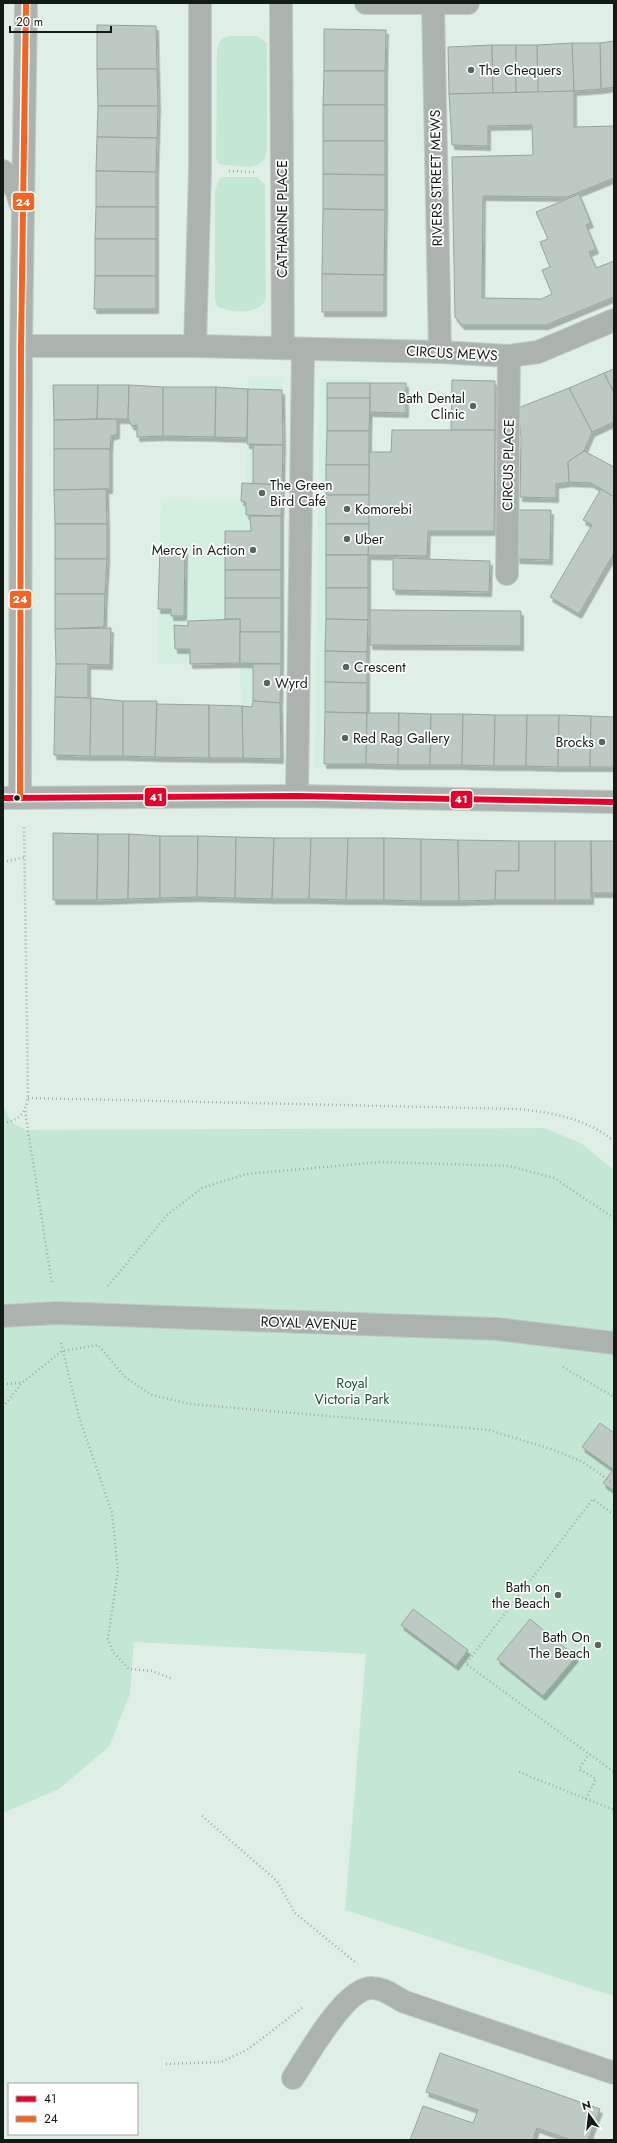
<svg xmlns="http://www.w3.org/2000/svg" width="617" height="2143" viewBox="0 0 617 2143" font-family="Jost,sans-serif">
  <defs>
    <filter id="shadow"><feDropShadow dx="2.5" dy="4.5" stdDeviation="0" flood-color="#0004"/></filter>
  </defs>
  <rect width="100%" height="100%" fill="#dfefe6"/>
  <g fill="#d3efdf">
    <path d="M320 379H369L365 768 315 767Z"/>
    <path d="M248 380H282L281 763 243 762 240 663 158 664 161 500 241 501 242 483H247Z"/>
  </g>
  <g fill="#c4e7d4">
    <path d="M230 36H257L267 43V151C263 173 241 166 224 165L219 164 216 158 217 51C218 41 221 38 230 36Z"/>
    <path d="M224 177H257L265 185 266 299C258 316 231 313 217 306L215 299V190L219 179Z"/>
    <path d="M3 1105 11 1122 27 1130 544 1128 581 1143 614 1170V1996L345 1910 366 1654 134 1642 130 1694 109 1747 59 1789 3 1813Z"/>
  </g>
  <g fill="#bdcac3" stroke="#97a49d" filter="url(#shadow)">
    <path d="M97 25 156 26 157 69H97Z"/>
    <path d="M324 29 386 30 385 71H324Z"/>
    <path d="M614 41V87L601 89 600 43Z"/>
    <path d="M572 43H600L601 89 574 91Z"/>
    <path d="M572 43 574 91 538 93 537 45Z"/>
    <path d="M492 45 493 93 449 94 448 47Z"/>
    <path d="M492 45H516V93H493Z"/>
    <path d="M516 45H537L538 93H516Z"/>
    <path d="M97 69H157L158 106H98Z"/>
    <path d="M324 71H385V105H323Z"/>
    <path d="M574 91V127L614 126V178L567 197 483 196 482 298 541 299 552 294 542 270 550 267 540 242 548 239 536 212 579 194 591 223 586 225 596 249 589 252 596 268 614 261V297L546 325H462L455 317 452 157 533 155 532 125 488 126V146L452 145 449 94Z"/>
    <rect x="323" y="105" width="62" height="36"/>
    <path d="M98 106H158L157 138 97 137Z"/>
    <path d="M97 137 157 138 156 172 96 171Z"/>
    <path d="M323 141H385V175L323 174Z"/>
    <path d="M96 171 156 172V207H96Z"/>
    <path d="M323 174 385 175V210L323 209Z"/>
    <path d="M96 207H156V239H95Z"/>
    <path d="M323 209 385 210 384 275 322 274Z"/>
    <rect x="95" y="239" width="61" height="37"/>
    <path d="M322 274 384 275V312H322Z"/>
    <path d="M95 276H156V309H94Z"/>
    <path d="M614 369V393L604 373Z"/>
    <path d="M604 373 614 393V422L592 432 569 388Z"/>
    <path d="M452 380 495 381V430H451Z"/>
    <rect x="327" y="383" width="43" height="15"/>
    <path d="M370 383H406V413L370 412Z"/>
    <path d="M53 385H98L97 419 54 420Z"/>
    <path d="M98 385H129L128 419H97Z"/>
    <path d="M129 385 163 387V436L137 437V425L132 426 128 419Z"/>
    <path d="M163 387H216L215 437 163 436Z"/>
    <path d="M216 387 248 389 247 438 215 437Z"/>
    <path d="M569 388 592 432 584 451 568 462 569 482 556 484V498L520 497 521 437 518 408Z"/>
    <path d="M248 389 282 390 283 445 247 444Z"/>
    <path d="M327 398H370L369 431H327Z"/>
    <path d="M117 419V434L111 436 110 449H54V420Z"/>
    <path d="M392 430H495L494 531H428L427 556 368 555 369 452H391Z"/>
    <path d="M327 431H369V465H326Z"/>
    <path d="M253 445H283L282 485 253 484Z"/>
    <path d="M54 449H110V489L54 490Z"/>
    <path d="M584 451 614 467V497L591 483 569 482 568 462Z"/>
    <rect x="326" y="465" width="43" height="30"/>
    <path d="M242 483 282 485 281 516 246 515V502L241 501Z"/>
    <path d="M106 489 107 524H55L54 490Z"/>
    <path d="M601 489 614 497V553L579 614 550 597 592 525 583 520Z"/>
    <rect x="326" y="495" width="43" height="29"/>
    <path d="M518 510H551L550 560 517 559Z"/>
    <path d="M250 516H281V570H225V531H251Z"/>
    <rect x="55" y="524" width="52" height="35"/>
    <path d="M326 524H369L368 555H326Z"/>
    <path d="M160 549H185L184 616H171V609H158Z"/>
    <rect x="326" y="555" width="42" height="33"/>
    <path d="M393 558 490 561 489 592 393 590Z"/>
    <path d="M55 559H107L105 594H55Z"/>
    <rect x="225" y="570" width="56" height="28"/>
    <path d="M326 588H368V620L326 619Z"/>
    <path d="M55 594H105L104 627 55 629Z"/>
    <path d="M225 598H281V632H240V619H225Z"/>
    <path d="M370 610 521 611V646L370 645Z"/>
    <path d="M240 619V663L190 664V649H175L174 625 188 626V621Z"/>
    <path d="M326 619 368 620 367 652 325 651Z"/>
    <path d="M111 628 110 665 56 664 55 629Z"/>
    <path d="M240 632H281V664L240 663Z"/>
    <path d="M325 651 367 652V683L325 682Z"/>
    <path d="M56 664H88V698L55 697Z"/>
    <path d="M253 664H281L280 703 253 701Z"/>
    <path d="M325 682 367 683V713L325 712Z"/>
    <path d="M55 697 91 698 90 756 54 755Z"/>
    <path d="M91 698 123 701V756H90Z"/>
    <path d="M123 701H157L155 757 123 756Z"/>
    <path d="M253 701 280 703 281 759 243 758 242 706 252 707Z"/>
    <path d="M157 704 209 705V758L155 757Z"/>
    <path d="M209 705 242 706 243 758H209Z"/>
    <path d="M325 712 367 713 366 764H324Z"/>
    <path d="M367 713H399L398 765 366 764Z"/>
    <path d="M399 713 431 714 430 765H398Z"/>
    <path d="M431 714H463L462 765H430Z"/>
    <path d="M463 714 495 715 494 766 462 765Z"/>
    <path d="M495 715H527L526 766H494Z"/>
    <path d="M527 715H559L558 767 526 766Z"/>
    <path d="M559 715 591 716 590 767H558Z"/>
    <path d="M591 716 614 717V767H590Z"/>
    <path d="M53 833 98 834 97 900H53Z"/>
    <path d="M98 834H129L128 899 97 900Z"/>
    <path d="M129 834 160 836V898L128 899Z"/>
    <path d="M160 836H198L197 897 160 898Z"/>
    <path d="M198 836 236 837 235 898 197 897Z"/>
    <path d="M236 837 274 838 272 899 235 898Z"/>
    <path d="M274 838H311L309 899H272Z"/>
    <path d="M311 838H348L346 900 309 899Z"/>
    <path d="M348 838H384V900H346Z"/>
    <path d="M384 838 421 839V901L384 900Z"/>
    <path d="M421 839 458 840 459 901H421Z"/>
    <path d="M458 840 519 841V871H496L495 900 459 901Z"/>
    <path d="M519 841H555V900H495L496 871H519Z"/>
    <rect x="555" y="841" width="36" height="59"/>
    <path d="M591 841H614V893H592Z"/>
    <path d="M600 1423 614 1433V1470L582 1447Z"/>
    <path d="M614 1469V1491L603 1483Z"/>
    <path d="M413 1609 468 1650 456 1666 401 1625Z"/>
    <path d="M530 1619 576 1657 543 1696 497 1659Z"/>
    <path d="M440 2053 600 2109 588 2140H571L537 2128 533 2140H410L423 2106 473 2123 478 2110 426 2092Z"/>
  </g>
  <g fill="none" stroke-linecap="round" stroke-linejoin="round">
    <g stroke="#c0ccc5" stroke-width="24">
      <g id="minor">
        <path d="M281 3 283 348"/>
        <path d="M366 3H468"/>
        <path d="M433 4 440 352"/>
        <path d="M3 171 16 190 21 205"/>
        <path d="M21 346H195L440 352 509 356 538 352 614 320"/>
        <path d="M195 346 200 170V3"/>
        <path d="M507 574 509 356"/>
        <path d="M297 796 303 349"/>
        <path d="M3 798 297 796 614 802"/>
        <path d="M20 798 21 346 26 3"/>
        <path d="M3 1316 57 1313 497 1329 614 1343"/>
        <path d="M293 2078C307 2057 345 1987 372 1988 385 1988 394 1997 405 2002L614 2073"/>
      </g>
    </g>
    <g stroke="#a4aba7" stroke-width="2.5" stroke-dasharray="1 3" stroke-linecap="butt">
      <path d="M229 171 254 172"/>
      <path d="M3 862 26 857"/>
      <path d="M28 1098 518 1109C554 1113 585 1118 614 1141"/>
      <path d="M25 1111 52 1284"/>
      <path d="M3 1123C19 1121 25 1113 28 1098L24 826"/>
      <path d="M108 1286 167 1215 202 1188 246 1174 381 1162 509 1166 554 1178 614 1218"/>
      <path d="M61 1343 79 1417 112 1513 118 1571 108 1639 113 1652 129 1669 152 1671 173 1679"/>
      <path d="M563 1367 614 1397"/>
      <path d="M3 1384 22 1383"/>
      <path d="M3 1407 22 1383 62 1351 98 1345 126 1378 152 1395 190 1404 489 1430 554 1450 583 1462 614 1484"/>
      <path d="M614 1515 593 1499 466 1664 614 1772"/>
      <path d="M519 1772 614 1810"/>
      <path d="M586 1799 596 1779 579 1769 589 1754"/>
      <path d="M202 1816 277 1881 295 1913 355 1962"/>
      <path d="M166 2064 221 2062 247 2050 302 2008"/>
    </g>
    <use href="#minor" stroke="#acb3af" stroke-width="22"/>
    <g stroke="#fff" stroke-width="9">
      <path id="bus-1" d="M3 798 297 796 614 802"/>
    </g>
    <g stroke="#fff" stroke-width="9">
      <path id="bus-2" d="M20 798 21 346 26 3"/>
    </g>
    <use href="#bus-1" stroke="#e4002b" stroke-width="6"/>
    <use href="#bus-2" stroke="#f26522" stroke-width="6"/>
  </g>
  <g fill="#59665f" stroke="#fff" stroke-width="1.5">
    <circle cx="471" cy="70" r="4"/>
    <circle cx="473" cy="406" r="4"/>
    <circle cx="262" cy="493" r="4"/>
    <circle cx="347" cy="509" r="4"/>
    <circle cx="347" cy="539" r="4"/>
    <circle cx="253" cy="550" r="4"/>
    <circle cx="346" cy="667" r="4"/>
    <circle cx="267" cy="683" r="4"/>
    <circle cx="345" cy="738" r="4"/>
    <circle cx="602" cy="742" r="4"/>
    <circle cx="558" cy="1595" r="4"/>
    <circle cx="598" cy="1645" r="4"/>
  </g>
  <circle fill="#111c16" stroke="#fff" stroke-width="1.5" cx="17" cy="798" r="3.5"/>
  <g text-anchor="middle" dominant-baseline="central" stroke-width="3.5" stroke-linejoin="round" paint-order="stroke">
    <g font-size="14" fill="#111c16" stroke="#fff" text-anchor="start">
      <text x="479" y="70">The Chequers</text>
      <text x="465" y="398" text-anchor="end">Bath Dental<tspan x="465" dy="16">Clinic</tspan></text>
      <text x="270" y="485">The Green<tspan x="270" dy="16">Bird Café</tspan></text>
      <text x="355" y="509">Komorebi</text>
      <text x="355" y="539">Uber</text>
      <text x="245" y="550" text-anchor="end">Mercy in Action</text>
      <text x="354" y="667">Crescent</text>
      <text x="275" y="683">Wyrd</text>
      <text x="353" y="738">Red Rag Gallery</text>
      <text x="594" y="742" text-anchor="end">Brocks</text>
      <text x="550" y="1587" text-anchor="end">Bath on<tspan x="550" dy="16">the Beach</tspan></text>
      <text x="590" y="1637" text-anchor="end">Bath On<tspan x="590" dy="16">The Beach</tspan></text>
    </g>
    <g font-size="14" fill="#111c16" stroke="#fff">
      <text transform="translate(436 178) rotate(-91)">RIVERS STREET MEWS</text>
      <text transform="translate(282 219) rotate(-90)">CATHARINE PLACE</text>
      <text transform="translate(452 353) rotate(3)">CIRCUS MEWS</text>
      <text transform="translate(508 465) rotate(-89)">CIRCUS PLACE</text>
      <text transform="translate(309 1323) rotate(2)">ROYAL AVENUE</text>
    </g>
    <g font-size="14" fill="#175339" stroke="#fff">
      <text x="352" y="1383">Royal<tspan x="352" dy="16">Victoria Park</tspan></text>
    </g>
  </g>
  <g stroke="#fff" stroke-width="1.5">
    <rect x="12" y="192" width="23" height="19" rx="4" fill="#f26522"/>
    <rect x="9" y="590" width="23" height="19" rx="4" fill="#f26522"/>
    <rect x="144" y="787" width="23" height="20" rx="4" fill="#e4002b"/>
    <rect x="450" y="790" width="23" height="19" rx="4" fill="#e4002b"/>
  </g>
  <g font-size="11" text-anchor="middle" font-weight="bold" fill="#fff">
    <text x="23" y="206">24</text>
    <text x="20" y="603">24</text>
    <text x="156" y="801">41</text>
    <text x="461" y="803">41</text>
  </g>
  <rect width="617" height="2143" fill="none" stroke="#111c16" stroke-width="8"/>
  <rect x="8" y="2083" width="130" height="52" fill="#ffffff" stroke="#a0a4a2"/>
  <rect x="16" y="2096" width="20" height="6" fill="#e4002b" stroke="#a0a4a2"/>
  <text x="44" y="2103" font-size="12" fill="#111c16">41</text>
  <rect x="16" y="2116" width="20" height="6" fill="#f26522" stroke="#a0a4a2"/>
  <text x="44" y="2123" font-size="12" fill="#111c16">24</text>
  <g transform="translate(589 2115) rotate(345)" stroke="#ffffff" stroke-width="3" paint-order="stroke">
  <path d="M0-3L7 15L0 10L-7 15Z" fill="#111c16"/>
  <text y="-6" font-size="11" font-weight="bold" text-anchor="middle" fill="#111c16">N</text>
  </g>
  <path d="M10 26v6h101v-6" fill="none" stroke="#111c16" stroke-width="2"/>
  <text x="16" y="26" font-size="12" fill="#111c16" stroke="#ffffff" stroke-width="3" paint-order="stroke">20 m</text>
</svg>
